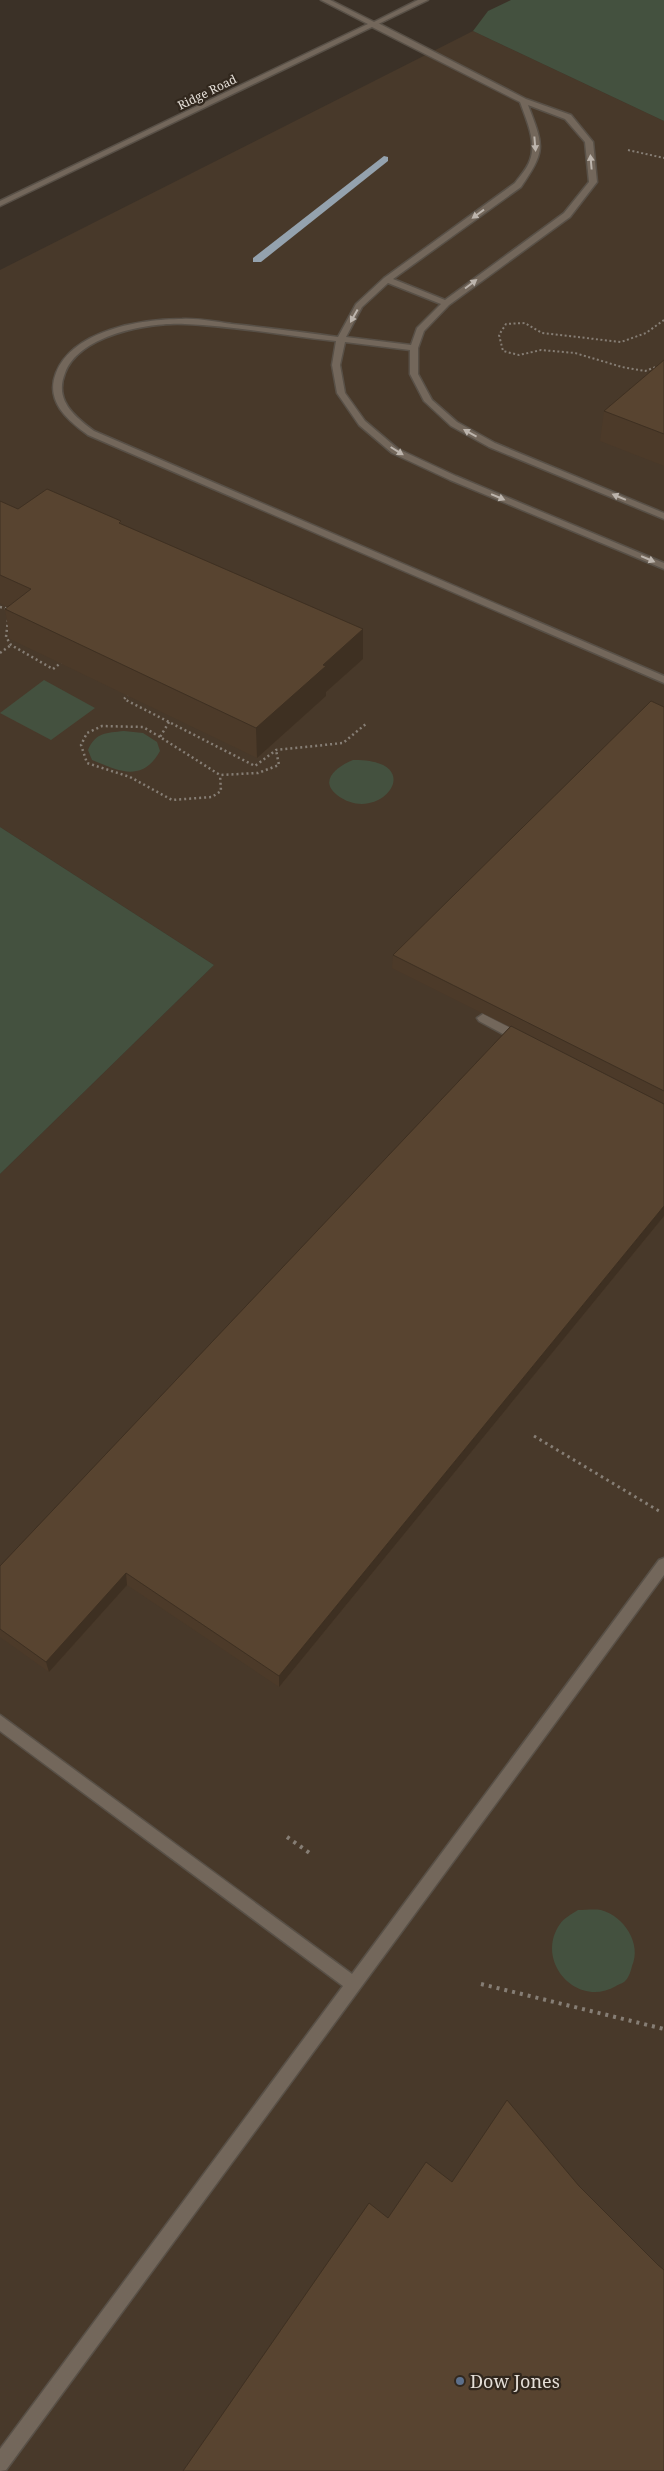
<svg xmlns="http://www.w3.org/2000/svg" width="664" height="2471" viewBox="0 0 664 2471" font-family="'Noto Serif',serif">
  <rect width="100%" height="100%" fill="#3b3127"/>
  <path fill="#48392a" d="M473 31 664 121V2471H0V1174L214 965 0 827V270Z"/>
  <g fill="#44513f">
    <path d="M511 0H664V121L473 31 488 11Z"/>
    <path d="M44 680 95 708 51 740 0 713Z"/>
    <path d="M124 731 143 733 157 742 160 751C142 783 119 771 92 760L88 750C96 732 106 733 124 731Z"/>
    <path d="M353 760C431 759 380 828 337 795 318 780 338 766 353 760Z"/>
    <path d="M0 827 214 965 0 1174Z"/>
    <path d="M578 1910C585 1910 594 1909 601 1910 624 1916 642 1944 632 1966 631 1970 629 1977 626 1980 624 1983 619 1984 616 1986 577 2009 534 1961 560 1924 564 1918 572 1914 578 1910Z"/>
  </g>
  <g fill="none" stroke-linecap="round" stroke-linejoin="round">
    <path fill="#94a2ae" fill-rule="evenodd" d="M384 156 388 157V161L261 262H253V258Z"/>
    <g stroke="#585047" stroke-width="3">
      <g id="service">
        <path d="M370 22H376L526 99 571 115 593 142 597 182 570 217 449 305 424 331 418 348V374L432 400 457 422 495 443 664 513V519L489 447 451 426 424 401 410 374V350L345 342 340 365 345 393 365 421 398 449 456 476 664 563V569L450 480 392 453 359 425 337 393 332 365 336 341C286 336 235 326 185 324 149 322 79 335 65 373 54 400 74 416 94 431L664 676V683L88 435C67 420 45 401 56 373 73 330 141 319 182 319 199 318 216 322 232 324 267 328 303 332 338 337L356 304 384 278 515 183C520 176 527 169 530 160 537 142 526 119 520 102L370 26ZM528 105 565 119 585 142 589 182 564 213 445 300 393 279 521 187C546 150 544 147 528 105ZM388 283 441 304 417 328 411 345 346 337 362 307Z"/>
        <path d="M483 1014 526 1036 528 1039 526 1042H518L479 1021 477 1018Z"/>
        <path d="M664 1558V1575L6 2470 0 2471V2449L343 1986 0 1731V1715L352 1974 659 1560Z"/>
      </g>
    </g>
    <g stroke="#585047" stroke-width="3">
      <path id="tertiary" d="M321 0H330L374 22 418 0H428L0 206V201L368 24Z"/>
    </g>
    <g stroke="#867e75" stroke-width="2" stroke-dasharray="2 2.5" stroke-linecap="butt">
      <path d="M628 150 664 158"/>
      <path d="M664 320 646 333 621 342 542 333 525 323 506 324 499 335 503 351 519 355 541 350 575 353 622 367 645 371 664 364"/>
    </g>
    <g stroke="#867e75" stroke-width="2.5" stroke-dasharray="2 3" stroke-linecap="butt">
      <path d="M0 607 9 609"/>
      <path d="M8 620 6 637 11 645 53 669 62 662"/>
      <path d="M0 653 11 645"/>
      <path d="M129 694 124 699 255 766 276 750 343 743 367 723"/>
      <path d="M169 722 160 737 220 775 258 773 279 765 276 750"/>
      <path d="M160 737 143 727 102 726 87 733 81 745 87 763 130 777 172 800 212 797 221 791 220 775"/>
    </g>
    <path stroke="#867e75" stroke-width="3" stroke-dasharray="2.5 4" stroke-linecap="butt" d="M534 1436 659 1511"/>
    <g stroke="#867e75" stroke-width="4" stroke-dasharray="3 5" stroke-linecap="butt">
      <path d="M287 1837 311 1854"/>
      <path d="M481 1984 664 2029"/>
    </g>
    <use href="#service" fill="#73675b" fill-rule="evenodd"/>
    <use href="#tertiary" fill="#73675b" fill-rule="evenodd"/>
  </g>
  <g fill="#4c3a29">
    <path d="M664 360V466L600 441 604 411Z"/>
    <path d="M0 501 18 509 121 521V524L363 629V659L326 692V696L257 758 10 639 5 609 8 607 0 603Z"/>
    <path d="M664 707V1216L279 1687 127 1585 49 1672 0 1637V1566L510 1027 392 968 393 955Z"/>
  </g>
  <g fill="#3e3022">
    <path d="M363 629V659L326 692V696L257 758 256 728 323 665Z"/>
    <path d="M664 1206V1216L279 1687V1676Z"/>
    <path d="M126 1573 127 1585 49 1672 46 1662Z"/>
  </g>
  <g fill="#584430" stroke="#3e3022">
    <path d="M664 360V434L604 411Z"/>
    <path d="M47 489 121 521 119 523 363 629 323 665 326 666 256 728 5 609 31 589 0 575V501L18 509Z"/>
    <path d="M651 701 664 707V1091L393 955Z"/>
    <path d="M511 1026 664 1104V1206L279 1676 126 1573 46 1662 0 1629V1566Z"/>
    <path d="M507 2100 579 2186 658 2265 664 2270V2471H183L369 2203 388 2218 426 2162 452 2182Z"/>
  </g>
  <defs><path id="oneway-solid" d="M-6-.8H1V-3.2L6.5 0L1 3.2V.8H-6Z" transform="scale(1.25)"/></defs>
  <g fill="#bcb4ac">
    <use href="#oneway-solid" transform="translate(535 144) rotate(85)"/>
    <use href="#oneway-solid" transform="translate(591 162) rotate(-95)"/>
    <use href="#oneway-solid" transform="translate(478 214) rotate(144)"/>
    <use href="#oneway-solid" transform="translate(471 284) rotate(-37)"/>
    <use href="#oneway-solid" transform="translate(354 316) rotate(119)"/>
    <use href="#oneway-solid" transform="translate(470 433) rotate(-151)"/>
    <use href="#oneway-solid" transform="translate(397 451) rotate(32)"/>
    <use href="#oneway-solid" transform="translate(498 497) rotate(23)"/>
    <use href="#oneway-solid" transform="translate(619 497) rotate(-157)"/>
    <use href="#oneway-solid" transform="translate(648 559) rotate(23)"/>
  </g>
  <circle fill="#5c6f8a" stroke="#31271d" stroke-width="2" cx="460" cy="2381" r="5"/>
  <g text-anchor="middle" dominant-baseline="central" stroke-width="4.5" stroke-linejoin="round" paint-order="stroke">
    <g font-size="12" fill="#e4ded7" stroke="#31271d">
      <text transform="translate(207 92) rotate(-26)">Ridge Road</text>
    </g>
    <g font-size="18" fill="#e4ded7" stroke="#31271d" text-anchor="start">
      <text x="470" y="2381">Dow Jones</text>
    </g>
  </g>
</svg>
